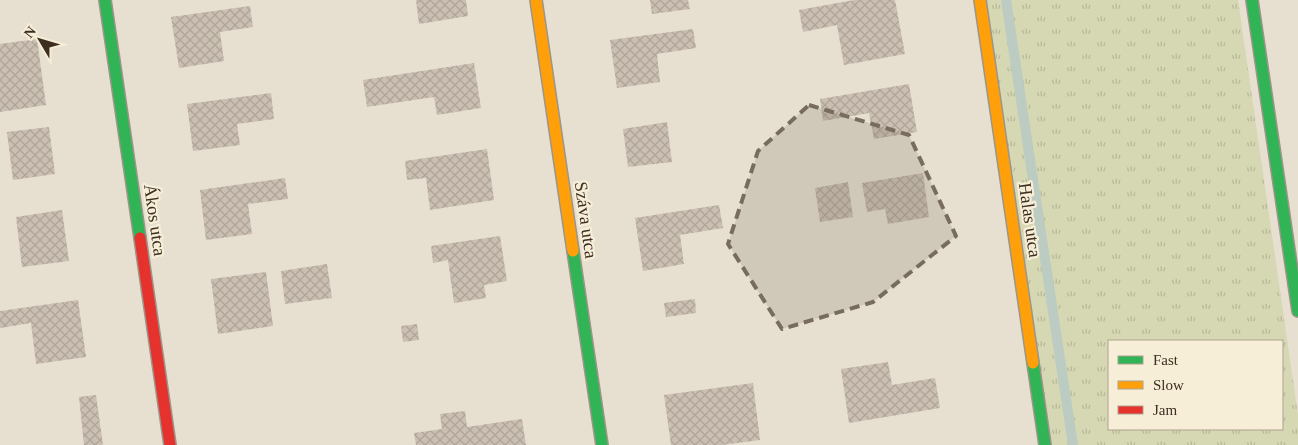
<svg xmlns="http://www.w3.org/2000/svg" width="1298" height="445" viewBox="0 0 1298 445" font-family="Georgia,serif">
  <defs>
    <pattern id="grass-tufts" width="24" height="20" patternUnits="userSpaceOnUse" patternTransform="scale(1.25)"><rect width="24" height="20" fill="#d6d7b3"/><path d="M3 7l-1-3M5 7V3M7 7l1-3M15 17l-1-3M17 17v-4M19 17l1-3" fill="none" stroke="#b9b99a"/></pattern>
    <pattern id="building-cross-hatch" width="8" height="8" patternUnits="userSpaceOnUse" patternTransform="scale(1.25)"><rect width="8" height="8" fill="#cbbfb2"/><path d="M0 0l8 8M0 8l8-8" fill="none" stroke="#afa499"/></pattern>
  </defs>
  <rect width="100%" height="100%" fill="#e7e0d1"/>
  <path fill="url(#grass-tufts)" fill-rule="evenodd" d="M983 0H1238L1298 415V445H1051ZM1109 341H1282V429H1109Z"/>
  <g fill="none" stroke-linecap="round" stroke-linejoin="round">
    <path stroke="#bcccc2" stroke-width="10" d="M1006 0 1073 445"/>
  </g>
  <g fill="url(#building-cross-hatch)">
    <path d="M416 0H466L468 16 419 24Z"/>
    <path d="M650 0H688L690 9 652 14Z"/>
    <path d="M854 0H895L905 54 844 65 837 25 803 32 799 10Z"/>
    <path d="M250 6 253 27 220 32 224 61 179 68 171 17Z"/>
    <path d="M693 29 696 48 657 54 660 82 617 88 610 40Z"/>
    <path d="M37 39 46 105 0 112V44Z"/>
    <path d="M474 63 481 108 437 115 434 97 367 107 363 80Z"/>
    <path d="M909 84 917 132 874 139 869 113 823 121 820 99Z"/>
    <path d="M271 93 274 119 237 124 240 145 193 151 187 104Z"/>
    <path d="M667 122 672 162 628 167 623 129Z"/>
    <path d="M49 127 55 174 13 180 7 132Z"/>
    <path d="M487 149 494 200 430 210 426 178 407 180 405 161Z"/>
    <path d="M923 173 929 217 888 224 885 209 867 212 862 183Z"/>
    <path d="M285 178 288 199 248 204 252 234 206 240 200 190Z"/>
    <path d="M848 182 853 217 820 222 815 188Z"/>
    <path d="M719 205 723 228 680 235 684 264 643 271 635 218Z"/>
    <path d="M62 210 69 261 22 267 16 217Z"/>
    <path d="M500 236 507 281 484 285 486 298 454 303 448 260 433 263 431 246Z"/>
    <path d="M327 264 332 298 285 304 281 271Z"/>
    <path d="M266 272 273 326 218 334 211 279Z"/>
    <path d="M695 299 696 313 666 317 664 303Z"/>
    <path d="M78 300 86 357 36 364 31 323 0 328V311Z"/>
    <path d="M417 324 419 340 403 342 401 326Z"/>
    <path d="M888 362 892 385 935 378 940 408 849 423 841 369Z"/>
    <path d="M753 383 760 440 722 445H671L664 395Z"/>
    <path d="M96 395 103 445H84L79 397Z"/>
    <path d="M465 411 467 427 522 419 526 445H416L414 433 442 429 440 414Z"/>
  </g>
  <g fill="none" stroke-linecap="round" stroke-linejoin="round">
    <g stroke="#9c958a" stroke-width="14">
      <g id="fast">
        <path d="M105 0 140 238"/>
        <path d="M1252 0 1298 311"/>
        <path d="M573 251 602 445"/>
        <path d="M1033 363 1045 445"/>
      </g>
    </g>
    <g stroke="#9c958a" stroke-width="14">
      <g id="slow">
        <path d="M536 0 573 251"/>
        <path d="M980 0 1033 363"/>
      </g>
    </g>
    <g stroke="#9c958a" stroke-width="14">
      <path id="jam" d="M140 238 170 445"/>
    </g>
    <use href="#fast" stroke="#30b455" stroke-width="11"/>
    <use href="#slow" stroke="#ff9f0a" stroke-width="11"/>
    <use href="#jam" stroke="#e5322d" stroke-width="11"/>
  </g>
  <path fill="#786c5e" fill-opacity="0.2" stroke="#786c5e" stroke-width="4" stroke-dasharray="10 6" stroke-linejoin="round" d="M809 105 909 135 956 236 873 302 782 329 728 244 758 151Z"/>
  <g text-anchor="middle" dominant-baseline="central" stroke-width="4.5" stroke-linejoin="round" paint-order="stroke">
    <g font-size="18" fill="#3d2e20" stroke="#f7eed8">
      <text transform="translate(155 220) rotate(82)">Ákos utca</text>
      <text transform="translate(586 220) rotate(82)">Száva utca</text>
      <text transform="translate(1030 220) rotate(82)">Halas utca</text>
    </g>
  </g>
  <rect x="1108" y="340" width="175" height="90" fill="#f7eed8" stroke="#ada18e"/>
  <rect x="1118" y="356" width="25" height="8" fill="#30b455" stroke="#ada18e"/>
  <text x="1153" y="365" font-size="15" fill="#3d2e20">Fast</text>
  <rect x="1118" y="381" width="25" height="8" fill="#ff9f0a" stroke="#ada18e"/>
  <text x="1153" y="390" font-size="15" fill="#3d2e20">Slow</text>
  <rect x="1118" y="406" width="25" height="8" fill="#e5322d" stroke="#ada18e"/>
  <text x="1153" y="415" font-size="15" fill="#3d2e20">Jam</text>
  <g transform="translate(40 40) rotate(308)" stroke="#f7eed8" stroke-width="4" paint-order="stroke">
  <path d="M0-4L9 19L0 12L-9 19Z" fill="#3d2e20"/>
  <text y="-8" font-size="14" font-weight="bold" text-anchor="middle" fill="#3d2e20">N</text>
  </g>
</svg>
